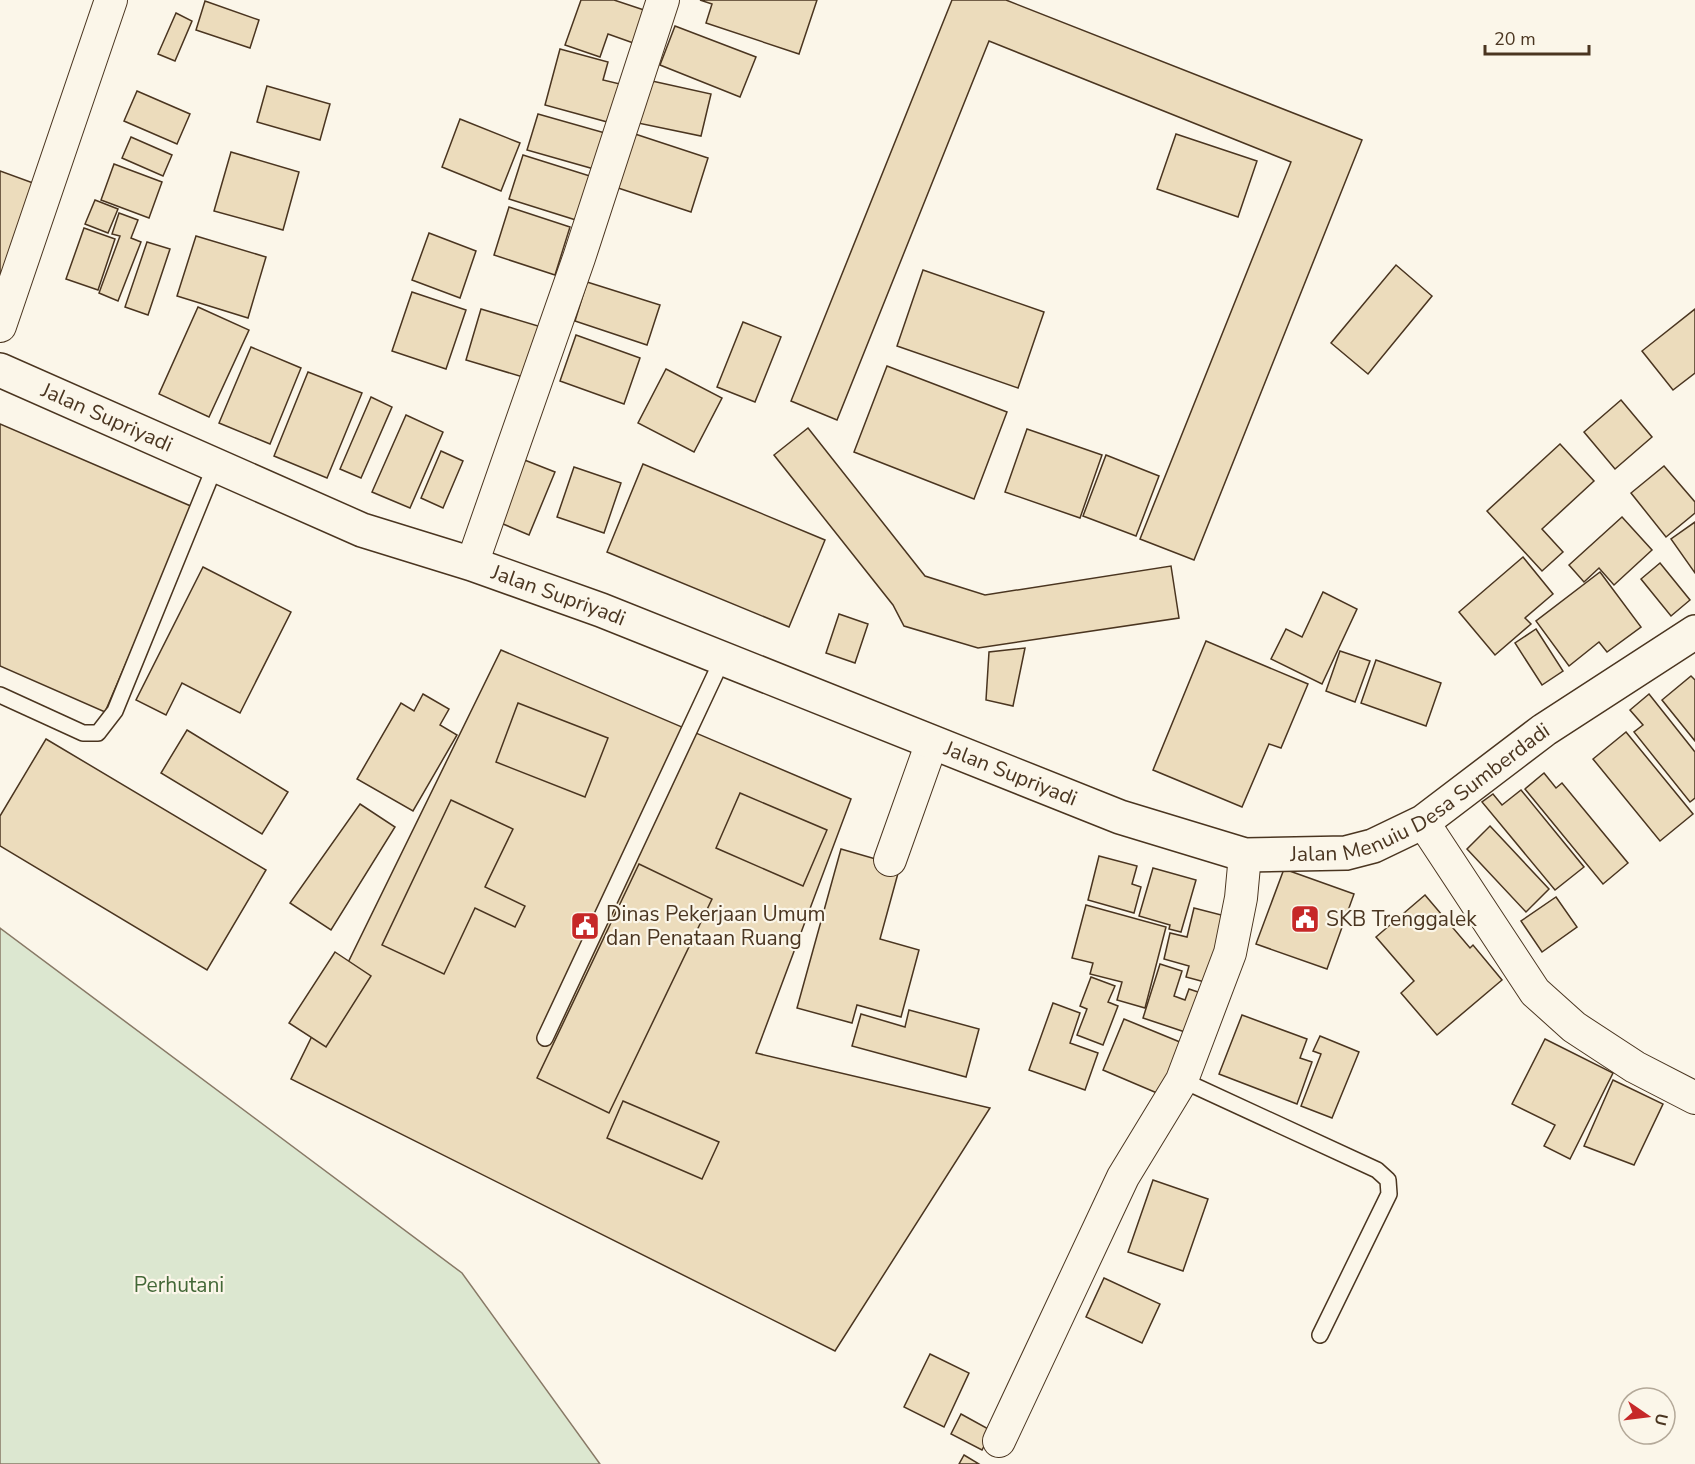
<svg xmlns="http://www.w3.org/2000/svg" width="1695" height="1464" viewBox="0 0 1695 1464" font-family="'Nunito Sans',sans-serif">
  <rect width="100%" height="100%" fill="#fbf6e9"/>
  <path fill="#dce7d0" stroke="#887966" stroke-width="1.5" d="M0 928 462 1273 600 1464H0Z"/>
  <g fill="#ecdcbc" stroke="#4a3520" stroke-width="1.5">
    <path d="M581 0H614L650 12 639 45 608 34 600 57 565 45Z"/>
    <path d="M700 0H817L799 54 706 23 712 4Z"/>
    <path d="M952 0H1006L1362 140 1194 560 1140 539 1291 162 989 41 837 420 791 401Z"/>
    <path d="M205 1 259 20 250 48 196 30Z"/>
    <path d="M176 13 192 21 175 61 158 54Z"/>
    <path d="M675 26 756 57 740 97 660 65Z"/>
    <path d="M560 49 608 62 603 80 620 84 611 123 545 105Z"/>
    <path d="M643 79 711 94 701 136 633 122Z"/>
    <path d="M267 86 330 104 320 140 257 122Z"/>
    <path d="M137 91 190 114 177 144 124 121Z"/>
    <path d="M538 114 605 133 594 169 527 150Z"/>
    <path d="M460 119 520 143 501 191 442 167Z"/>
    <path d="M629 132 708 158 691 212 612 186Z"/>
    <path d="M1176 134 1257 161 1238 217 1157 189Z"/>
    <path d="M131 137 172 155 163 176 122 158Z"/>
    <path d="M231 152 299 172 283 230 214 211Z"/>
    <path d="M523 155 593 177 579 221 509 199Z"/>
    <path d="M114 164 162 182 149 218 101 200Z"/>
    <path d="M0 171 44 187 12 277 0 272Z"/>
    <path d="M95 200 118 209 108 233 85 224Z"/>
    <path d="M509 207 570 227 555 275 494 255Z"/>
    <path d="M119 213 138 220 131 238 141 242 118 301 99 293 120 236 112 234Z"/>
    <path d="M84 228 115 239 98 290 66 279Z"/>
    <path d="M429 233 476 251 460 298 412 280Z"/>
    <path d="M196 236 266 257 248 318 177 296Z"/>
    <path d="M147 242 170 249 148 315 125 307Z"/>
    <path d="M1396 265 1432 296 1368 374 1331 343Z"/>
    <path d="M923 270 1044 312 1018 388 897 346Z"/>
    <path d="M587 282 660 305 647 345 575 321Z"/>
    <path d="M412 292 466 310 446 369 392 351Z"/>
    <path d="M198 307 249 330 209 417 159 394Z"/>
    <path d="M481 309 548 329 533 380 466 360Z"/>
    <path d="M1695 309V373L1673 390 1642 351Z"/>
    <path d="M743 322 781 337 755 402 717 387Z"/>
    <path d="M576 335 640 358 624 404 560 381Z"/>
    <path d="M251 347 301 368 270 444 219 423Z"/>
    <path d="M887 366 1007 412 974 499 854 452Z"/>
    <path d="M666 369 722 398 694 452 638 423Z"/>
    <path d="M308 372 362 393 327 478 274 456Z"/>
    <path d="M371 397 392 407 361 478 340 469Z"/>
    <path d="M1621 400 1652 437 1615 469 1584 432Z"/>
    <path d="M406 415 443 432 410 508 372 492Z"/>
    <path d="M0 424 193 507 105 712 0 666Z"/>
    <path d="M808 428 925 576 985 595 1171 566 1179 618 978 648 904 626 893 605 774 455Z"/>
    <path d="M1027 429 1102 455 1080 518 1005 492Z"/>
    <path d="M1560 444 1594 481 1542 529 1563 552 1542 571 1487 511Z"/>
    <path d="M441 451 463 461 443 508 421 498Z"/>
    <path d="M1106 455 1159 476 1136 536 1083 516Z"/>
    <path d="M522 459 555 472 529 535 496 521Z"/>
    <path d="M643 464 825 540 789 627 607 552Z"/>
    <path d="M1664 466 1695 502V513L1666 537 1631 493Z"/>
    <path d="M574 467 621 483 604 533 557 517Z"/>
    <path d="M1622 517 1652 550 1614 585 1599 568 1584 582 1569 565Z"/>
    <path d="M1695 522V573L1671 539Z"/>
    <path d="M1523 557 1553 594 1525 618 1531 624 1495 655 1459 612Z"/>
    <path d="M1660 563 1690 600 1671 616 1641 579Z"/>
    <path d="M203 567 291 612 240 713 182 683 166 715 136 700Z"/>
    <path d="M1600 572 1641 627 1607 652 1599 642 1569 666 1536 621Z"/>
    <path d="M1323 592 1357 609 1322 684 1271 659 1286 629 1302 637Z"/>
    <path d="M839 614 868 624 855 663 826 653Z"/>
    <path d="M1536 629 1563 671 1542 685 1515 643Z"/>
    <path d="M1206 641 1308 684 1281 748 1269 744 1242 807 1153 770Z"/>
    <path d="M1025 648 1013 706 986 700 989 652Z"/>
    <path d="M501 650 851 799 756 1053 990 1108 835 1351 291 1079Z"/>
    <path d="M1340 651 1370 661 1355 702 1326 691Z"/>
    <path d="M1376 660 1441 683 1426 726 1361 703Z"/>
    <path d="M1691 676 1695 680V741L1662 700Z"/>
    <path d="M423 694 449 709 440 725 457 735 413 811 357 779 401 703 414 711Z"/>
    <path d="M1649 694 1695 752V798L1690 802 1634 732 1643 725 1630 710Z"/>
    <path d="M518 703 608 738 585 797 496 762Z"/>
    <path d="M187 730 288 792 262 834 161 773Z"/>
    <path d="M1626 732 1693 814 1660 841 1593 759Z"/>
    <path d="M46 739 266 870 207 970 0 846V816Z"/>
    <path d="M1544 773 1556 788 1562 783 1628 863 1603 884 1525 789Z"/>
    <path d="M1521 790 1584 867 1555 890 1482 802 1493 794 1502 805Z"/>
    <path d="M740 793 827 830 803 886 716 848Z"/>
    <path d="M451 800 513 829 485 887 525 906 515 927 475 908 444 974 382 945Z"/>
    <path d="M360 804 395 827 331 930 290 903Z"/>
    <path d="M1490 826 1549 889 1526 912 1467 849Z"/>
    <path d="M841 849 900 866 880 939 919 950 901 1017 857 1005 852 1023 797 1008Z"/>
    <path d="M1099 856 1137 866 1132 884 1141 887 1134 913 1088 900Z"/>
    <path d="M639 864 712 899 609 1113 537 1078Z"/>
    <path d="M1153 868 1196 880 1181 932 1169 929 1170 925 1139 916Z"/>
    <path d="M1284 869 1354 894 1327 969 1256 944Z"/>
    <path d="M1425 895 1470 948 1473 945 1502 980 1437 1035 1401 993 1414 981 1376 937Z"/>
    <path d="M1556 897 1577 927 1542 952 1521 921Z"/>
    <path d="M1086 905 1166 927 1145 1008 1117 1000 1122 982 1090 974 1093 963 1072 958Z"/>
    <path d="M1194 908 1233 918 1216 985 1186 977 1189 966 1164 959 1170 933 1187 937Z"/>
    <path d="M335 952 371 976 326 1047 289 1023Z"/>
    <path d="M1160 964 1182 971 1174 996 1185 1000 1189 989 1210 996 1197 1036 1143 1018Z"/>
    <path d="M1091 977 1115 986 1108 1002 1118 1006 1103 1045 1077 1035 1087 1009 1080 1006Z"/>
    <path d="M1053 1003 1080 1013 1070 1043 1098 1053 1085 1090 1029 1070Z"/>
    <path d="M909 1010 979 1029 966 1077 852 1046 861 1014 905 1027Z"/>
    <path d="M1242 1015 1307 1039 1300 1058 1312 1062 1297 1104 1219 1074Z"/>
    <path d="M1124 1019 1192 1047 1171 1099 1103 1070Z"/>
    <path d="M1320 1036 1359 1052 1332 1118 1301 1106 1321 1054 1313 1051Z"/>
    <path d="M1545 1039 1613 1073 1570 1159 1544 1146 1555 1125 1512 1104Z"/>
    <path d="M1613 1080 1663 1104 1634 1165 1584 1146Z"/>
    <path d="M623 1101 719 1142 702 1179 607 1138Z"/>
    <path d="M1153 1180 1208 1199 1183 1271 1128 1252Z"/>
    <path d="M1104 1278 1160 1304 1142 1343 1086 1317Z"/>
    <path d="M930 1354 969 1373 944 1427 904 1407Z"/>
    <path d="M961 1414 992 1431 982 1450 951 1434Z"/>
    <path d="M964 1455 979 1464H959Z"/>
  </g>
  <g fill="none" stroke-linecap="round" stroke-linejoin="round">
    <g stroke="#4a3520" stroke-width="18">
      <g id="lane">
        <path d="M0 695 83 733H98L115 711 215 466"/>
        <path d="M545 1038 722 660"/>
        <path d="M1182 1080 1377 1170 1388 1180 1389 1194 1320 1335"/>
      </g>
    </g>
    <g stroke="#4a3520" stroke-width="34">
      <g id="street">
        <path d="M0 326 111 0"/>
        <path d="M472 564 579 258 663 0"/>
        <path d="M1423 822 1535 992 1574 1027 1635 1067 1695 1098"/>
        <path d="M890 860 932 742"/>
        <path d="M999 1441 1123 1177 1182 1080 1230 953 1241 898 1245 855"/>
      </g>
    </g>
    <g stroke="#4a3520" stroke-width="36">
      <g id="secondary">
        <path id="s1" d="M0 370 362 530 472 564 601 610 1120 817 1245 855 1346 853 1373 846 1423 822 1544 730 1695 632"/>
      </g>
    </g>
    <use href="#lane" stroke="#fbf6e9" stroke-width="15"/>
    <use href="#street" stroke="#fbf6e9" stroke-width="32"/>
    <use href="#secondary" stroke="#fbf6e9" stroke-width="33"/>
  </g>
  <defs>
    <g id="civic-square" transform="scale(1.5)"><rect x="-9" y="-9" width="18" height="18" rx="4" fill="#c62828" stroke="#fbf6e9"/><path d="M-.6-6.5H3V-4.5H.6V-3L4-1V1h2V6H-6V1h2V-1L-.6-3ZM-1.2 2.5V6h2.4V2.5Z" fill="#fff"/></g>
  </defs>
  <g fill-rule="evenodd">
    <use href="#civic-square" x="1305" y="919"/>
    <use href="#civic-square" x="585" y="926"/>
  </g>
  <g text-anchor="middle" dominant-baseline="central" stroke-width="4.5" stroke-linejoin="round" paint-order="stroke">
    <g font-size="21" fill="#4a3520" stroke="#fbf6e9">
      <text stroke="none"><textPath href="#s1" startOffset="117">Jalan Supriyadi</textPath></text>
      <text stroke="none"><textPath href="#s1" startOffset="603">Jalan Supriyadi</textPath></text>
      <text stroke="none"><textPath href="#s1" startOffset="1089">Jalan Supriyadi</textPath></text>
      <text stroke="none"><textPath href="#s1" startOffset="1530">Jalan Menuiu Desa Sumberdadi</textPath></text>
    </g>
    <g font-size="21" fill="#4a3520" stroke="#fbf6e9" text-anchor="start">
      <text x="606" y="914">Dinas Pekerjaan Umum<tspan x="606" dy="24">dan Penataan Ruang</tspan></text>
      <text x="1326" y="919">SKB Trenggalek</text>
    </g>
    <g font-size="21" fill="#436837" stroke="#fbf6e9">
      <text x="179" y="1285">Perhutani</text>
    </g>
  </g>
  <g transform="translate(1647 1416) rotate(104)"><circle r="28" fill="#fbf6e9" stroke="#b4a999" stroke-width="1.5"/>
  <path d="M0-4.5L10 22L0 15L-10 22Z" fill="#c62828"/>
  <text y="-9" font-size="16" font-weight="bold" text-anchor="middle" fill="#4a3520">U</text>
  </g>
  <path d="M1485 45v9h104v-9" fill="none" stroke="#4a3520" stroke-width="3"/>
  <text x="1494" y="45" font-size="18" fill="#4a3520" stroke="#fbf6e9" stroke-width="4.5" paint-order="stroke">20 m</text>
</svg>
